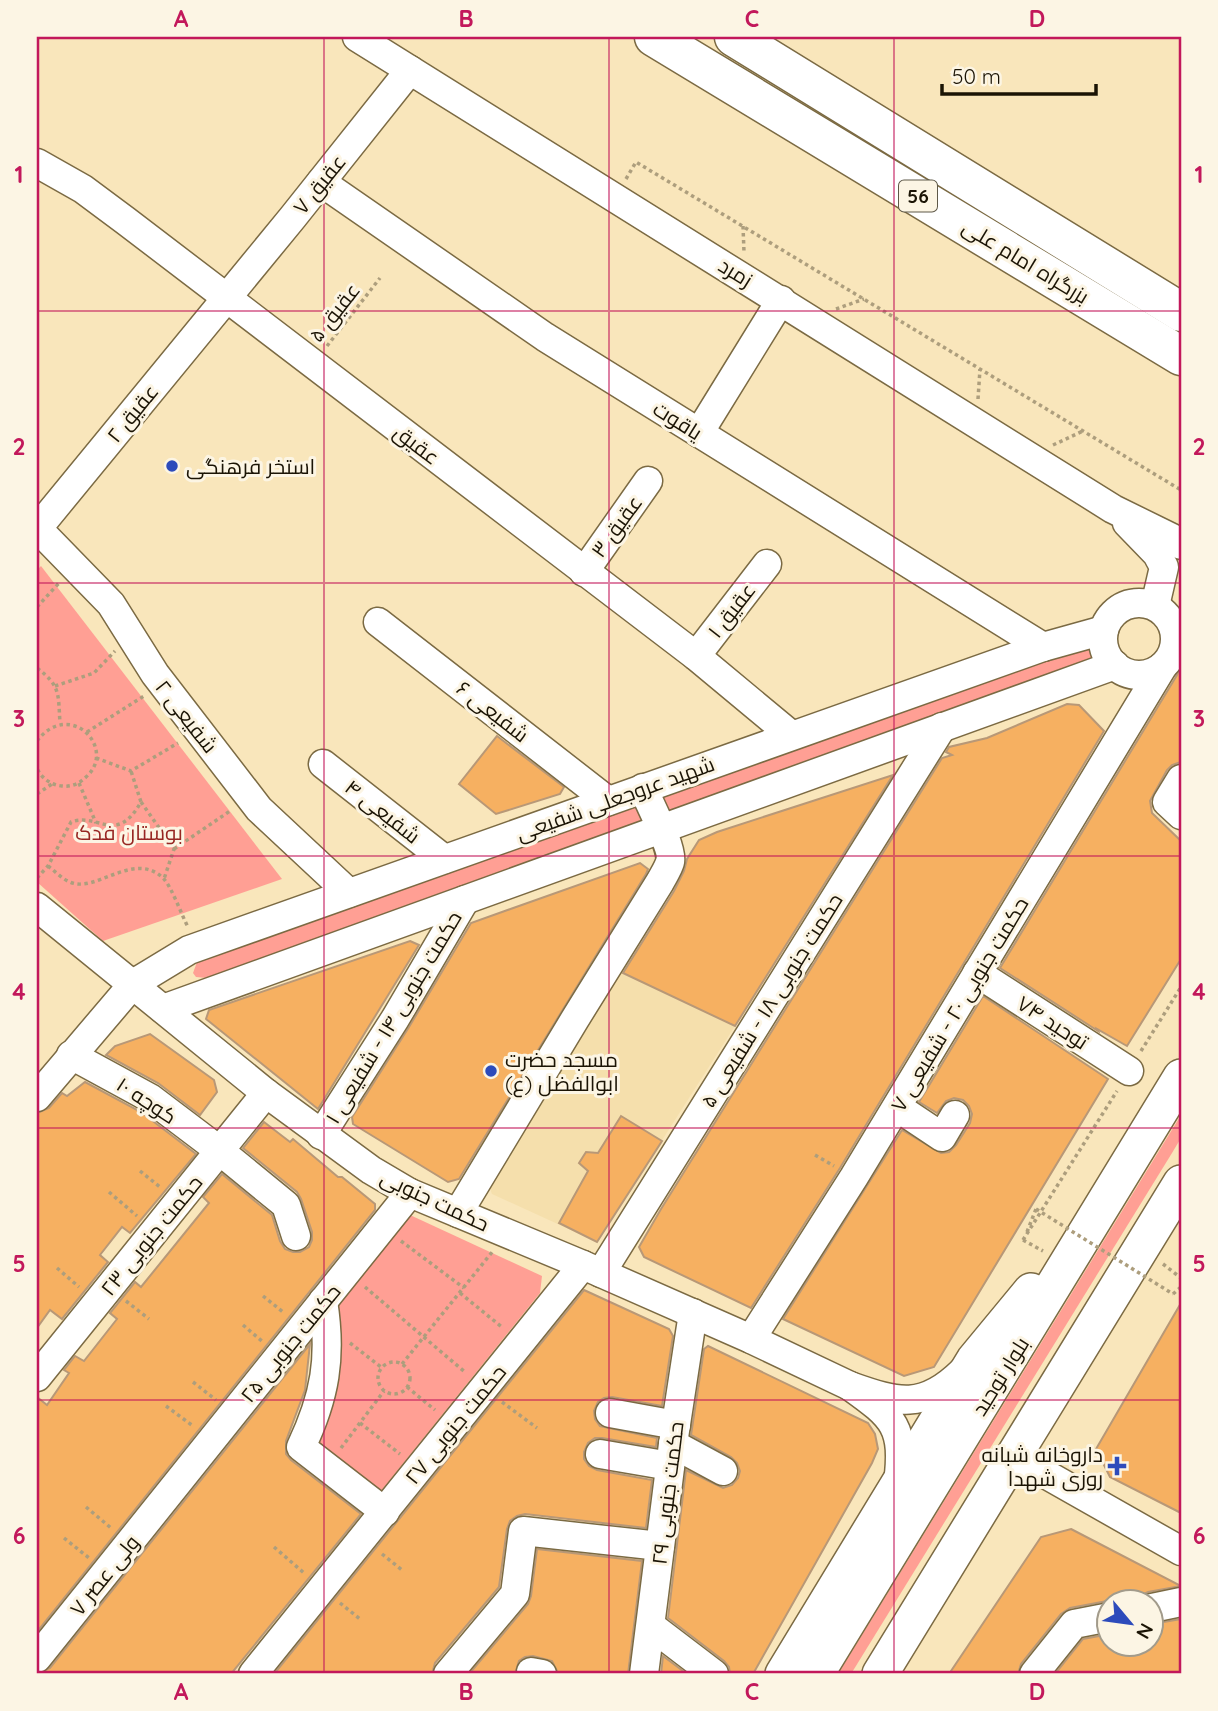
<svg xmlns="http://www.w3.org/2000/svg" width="1218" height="1711" viewBox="0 0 1218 1711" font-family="Quicksand,Cairo,sans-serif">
  <rect width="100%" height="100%" fill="#f9e6bb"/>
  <path fill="#f5dfac" d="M617 970 735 1026 597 1242 492 1194 488 1183Z"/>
  <g fill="#ff9f94">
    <path d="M41 566 282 879 103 941 37 882V570Z"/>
    <path d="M1093 641 1099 657 667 813 661 794Z"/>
    <path d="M629 806 636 807 643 816 638 824 207 978 196 977 193 973 197 962Z"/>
    <path d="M1181 1115V1138L1172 1153 851 1674H838Z"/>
    <path d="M410 1215 542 1276 540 1293 377 1496 302 1432 318 1332Z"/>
  </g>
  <g fill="#f6b061" stroke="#b89877" stroke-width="2">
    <path d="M1181 655V762L1172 765 1167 770 1150 801 1152 813 1181 841V959L1127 1046 1097 1029 1098 1031 1000 968 1177 675 1180 667 1178 660Z"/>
    <path d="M1067 704 1079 705 1104 731 840 1168 751 1308 644 1257 639 1247 661 1209 942 758 952 755 946 752 949 747 987 738Z"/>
    <path d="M497 736 564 787 560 794 496 814 459 784Z"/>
    <path d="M893 775 735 1026 623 973 674 891 684 871 687 859 699 840 717 832Z"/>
    <path d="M640 863 648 869 646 874 459 1179 448 1182 353 1124 352 1117 409 1027 471 923Z"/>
    <path d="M410 941 419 945 318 1109 206 1019 209 1010Z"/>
    <path d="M983 996 1108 1079 934 1367 904 1376 783 1319 902 1130 941 1153 949 1152 956 1145 970 1123 972 1114 969 1106 963 1100 954 1098 946 1101 937 1113 919 1102Z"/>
    <path d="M150 1034 214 1080 217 1092 200 1115 158 1083 106 1055 115 1046Z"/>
    <path d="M85 1082 141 1112 196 1154 130 1233 122 1227 100 1255 108 1262 62 1319 50 1310 37 1328V1113L49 1108 62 1093 67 1096Z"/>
    <path d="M621 1116 662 1141 597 1242 559 1223 588 1171 579 1163 586 1152 598 1153Z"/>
    <path d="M264 1122 290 1142 293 1139 338 1177H342L375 1204V1210L37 1632V1397L47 1405 69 1373 64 1370 75 1356 84 1361 117 1319 110 1313 135 1282 141 1287 209 1203 203 1197 222 1174 272 1215 280 1241 285 1249 293 1252H300L309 1247 312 1240V1232L301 1199 297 1192 243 1148Z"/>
    <path d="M584 1290 669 1329 673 1336 662 1406 612 1397 604 1398 598 1402 594 1411 595 1419 600 1426 657 1438 656 1447 602 1438H595L588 1443 584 1452V1459L589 1466 597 1470 652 1480 646 1528 525 1514 517 1516 510 1521 507 1529 499 1587 435 1663 432 1674H274Z"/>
    <path d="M1181 1303V1513L1110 1477 1096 1449Z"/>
    <path d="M310 1344 305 1390 286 1441V1454L291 1460 361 1514 231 1674H37L50 1668Z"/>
    <path d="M708 1346 868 1423 875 1434 878 1449 872 1463 753 1674H730L729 1667 724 1661 668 1618 686 1470 723 1488 732 1485 738 1478 740 1471 737 1463 731 1457 691 1435 704 1349Z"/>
    <path d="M1071 1529 1181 1586 1148 1592 1140 1596 1136 1602 1107 1601 1070 1608 1061 1614 1021 1664 1018 1674H949L1041 1537Z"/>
    <path d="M537 1549 642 1561 628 1674 558 1673 552 1661 533 1656 525 1657 519 1661 515 1674H469L528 1604 531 1596Z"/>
    <path d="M1181 1619V1674H1055L1083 1639 1110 1634V1644H1152V1624Z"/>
    <path d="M663 1656 687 1674H661Z"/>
  </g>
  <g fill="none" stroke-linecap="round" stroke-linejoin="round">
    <g stroke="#7b6a43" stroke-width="31">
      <g id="minor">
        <path d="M357 37 1113 509 1172 538 1181 545"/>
        <path d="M37 163 83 189 126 221 696 656 791 735"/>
        <path d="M321 182 545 337 1043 647"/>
        <path d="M699 433 781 300"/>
        <path d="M1127 523 1157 554 1164 567 1155 606"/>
        <path d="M37 528 111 604 155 674 259 809 349 893"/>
        <path d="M37 529 293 217 410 70"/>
        <path d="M584 572 648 481"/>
        <circle cx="1139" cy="639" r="36"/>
        <path d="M378 622 608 801"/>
        <path d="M696 656 767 564"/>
        <path d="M323 764 444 859"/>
        <path d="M1181 779 1167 802 1181 815"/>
        <path d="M37 907 266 1093 371 1170 410 1193 583 1265 751 1339 850 1386"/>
        <path d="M977 973 1129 1071"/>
        <path d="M163 1009 1115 665"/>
        <path d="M71 1055 150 1098 220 1151 286 1205 296 1236"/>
        <path d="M37 1097 133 984 189 950 1043 647 1104 630"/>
        <path d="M897 1107 942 1137 955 1115"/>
        <path d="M321 1135 395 1019 465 900"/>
        <path d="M458 1213 575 1019 660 882C663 876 668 869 670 862 674 850 649 803 643 788"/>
        <path d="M601 1273 942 727"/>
        <path d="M323 1301C332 1357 325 1397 301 1447L385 1512"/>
        <path d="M751 1339 854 1177 1163 666"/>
        <path d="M37 1377 266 1093"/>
        <path d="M610 1413 676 1425"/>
        <path d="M673 1444 723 1471"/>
        <path d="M600 1454 670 1466"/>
        <path d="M1033 1467 1181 1551"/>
        <path d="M898 1484C905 1427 895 1418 850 1386 898 1403 923 1410 962 1372"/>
        <path d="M1152 1608 1181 1602"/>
        <path d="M651 1626 714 1674"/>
        <path d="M37 1658 410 1193"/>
        <path d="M531 1672 542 1674"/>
        <path d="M253 1674 583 1265"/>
        <path d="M448 1674 515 1594 523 1531 660 1546"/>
        <path d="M644 1674 673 1444 693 1313"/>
        <path d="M1034 1674 1074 1624 1110 1617"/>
      </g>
    </g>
    <g stroke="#7b6a43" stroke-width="38">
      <g id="major">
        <path d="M783 1674 974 1360 1031 1291"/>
        <path d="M816 1674 1181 1077"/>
        <path d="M880 1674 1181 1183"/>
      </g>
    </g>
    <g stroke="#7b6a43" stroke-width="41">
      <g id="highway">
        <path d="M654 37 1181 356"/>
        <path d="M734 37 1181 312"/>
      </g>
    </g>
    <g stroke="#ad9e7d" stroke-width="3.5" stroke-dasharray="3.5 3.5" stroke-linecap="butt">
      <path d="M626 179 636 162 1181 490"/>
      <path d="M743 226 744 252"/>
      <path d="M836 309 864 299"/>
      <path d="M327 346 380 278"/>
      <path d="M978 399 980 369"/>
      <path d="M1053 445 1083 431"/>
      <path d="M37 607 59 583"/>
      <path d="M37 668C61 686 58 694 60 723"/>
      <path d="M55 686 94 673 115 651"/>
      <path d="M87 732 144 696"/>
      <path d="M37 741C70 698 118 749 86 777 79 784 71 787 62 786 51 785 41 778 37 768"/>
      <path d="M96 758 131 771 178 743"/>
      <path d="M79 783 96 823"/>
      <path d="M37 794 52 784"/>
      <path d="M141 802 174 849 164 879"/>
      <path d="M174 849 230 811"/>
      <path d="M48 866C55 871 62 879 70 882 95 894 134 850 163 878 172 887 181 914 188 927"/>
      <path d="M37 878 48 866 71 822C99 812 116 846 141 802L131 771"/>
      <path d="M1141 1051 1181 987"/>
      <path d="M815 1155 834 1166"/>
      <path d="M140 1171 160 1187"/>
      <path d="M109 1192 137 1216"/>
      <path d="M1027 1232 1036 1209"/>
      <path d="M1023 1240 1117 1091"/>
      <path d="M1023 1240 1043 1251"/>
      <path d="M401 1241 464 1288"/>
      <path d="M1163 1264 1181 1278"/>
      <path d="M57 1268 79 1287"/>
      <path d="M365 1287 466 1373"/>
      <path d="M460 1293 503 1328"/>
      <path d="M1173 1294 1181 1287"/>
      <path d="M263 1296 283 1312"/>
      <path d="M126 1301 149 1319"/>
      <path d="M243 1325 263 1342"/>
      <path d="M350 1343 381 1367"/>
      <circle cx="394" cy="1378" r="16"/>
      <path d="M402 1364 493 1251"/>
      <path d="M193 1382 216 1400"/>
      <path d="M407 1387 435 1410"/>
      <path d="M502 1402 537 1428"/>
      <path d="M166 1406 193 1426"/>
      <path d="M360 1423 400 1454"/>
      <path d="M341 1448 384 1391"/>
      <path d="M86 1507 111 1528"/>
      <path d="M64 1538 89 1558"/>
      <path d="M274 1547 304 1573"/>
      <path d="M382 1554 402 1570"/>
      <path d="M340 1603 360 1619"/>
    </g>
    <use href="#minor" stroke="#fff" stroke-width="28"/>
    <use href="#major" stroke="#fff" stroke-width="35"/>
    <use href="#highway" stroke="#fff" stroke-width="38"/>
    <path stroke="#ad9e7d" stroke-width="3.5" stroke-dasharray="3.5 3.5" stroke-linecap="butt" d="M1036 1209 1173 1294"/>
  </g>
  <path fill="none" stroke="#c2185b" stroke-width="2" stroke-opacity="0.55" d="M324 37V1674M609 37V1674M894 37V1674M37 311H1181M37 583H1181M37 856H1181M37 1128H1181M37 1400H1181"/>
  <g fill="#2d4bbb" stroke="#fcf5e4" stroke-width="2.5">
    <circle cx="172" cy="466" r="7"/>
    <circle cx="491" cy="1071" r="7"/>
    <path d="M1113.5 1455.5h7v7h7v7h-7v7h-7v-7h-7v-7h7z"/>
  </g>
  <g text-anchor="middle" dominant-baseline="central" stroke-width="6" stroke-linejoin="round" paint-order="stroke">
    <rect fill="#fcf5e4" stroke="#5e5848" stroke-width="2" x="899" y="180.5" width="38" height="31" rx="5"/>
    <g font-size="19" font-weight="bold" fill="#1b1405">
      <text x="918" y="196">56</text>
    </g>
    <g font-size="21" fill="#1b1405" stroke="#fcf5e4">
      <text transform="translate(319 184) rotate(-51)">عقیق ۷</text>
      <text transform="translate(1026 261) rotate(31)">بزرگراه امام علی</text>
      <text transform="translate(736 272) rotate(32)">زمرد</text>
      <text transform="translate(334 312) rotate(-52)">عقیق ۵</text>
      <text transform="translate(132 413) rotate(-51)">عقیق ۲</text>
      <text transform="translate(678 420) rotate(32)">یاقوت</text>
      <text transform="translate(417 444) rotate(37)">عقیق</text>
      <text transform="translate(616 526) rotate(-54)">عقیق ۳</text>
      <text transform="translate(731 610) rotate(-52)">عقیق ۱</text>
      <text transform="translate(493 711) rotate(38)">شفیعی ۶</text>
      <text transform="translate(187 716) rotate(52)">شفیعی ۲</text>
      <text transform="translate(615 798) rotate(-20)">شهید عروجعلی شفیعی</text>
      <text transform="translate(383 811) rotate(38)">شفیعی ۴</text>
      <text transform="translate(771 1000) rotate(-58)">حکمت جنوبی ۱۸ - شفیعی ۵</text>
      <text transform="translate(959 1004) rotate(-59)">حکمت جنوبی ۲۰ - شفیعی ۷</text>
      <text transform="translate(393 1017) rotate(-59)">حکمت جنوبی ۱۴ - شفیعی ۱</text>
      <text transform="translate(1053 1022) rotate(33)">توحید ۷۴</text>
      <text transform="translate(147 1100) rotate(33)">کوچه ۱۰</text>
      <text transform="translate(435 1200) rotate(25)">حکمت جنوبی</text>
      <text transform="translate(151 1235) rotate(-51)">حکمت جنوبی ۲۳</text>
      <text transform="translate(290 1343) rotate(-51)">حکمت جنوبی ۲۵</text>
      <text transform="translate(1000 1376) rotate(-58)">بلوار توحید</text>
      <text transform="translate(455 1424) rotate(-51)">حکمت جنوبی ۲۷</text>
      <text transform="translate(667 1493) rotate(-83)">حکمت جنوبی ۲۹</text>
      <text transform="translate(104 1575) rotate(-51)">ولی عصر ۷</text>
    </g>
    <g font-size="21" fill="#1b1405" stroke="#fcf5e4" text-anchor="start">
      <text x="186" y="466">استخر فرهنگی</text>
      <text x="505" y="1059">مسجد حضرت<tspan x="505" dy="24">ابوالفضل (ع)</tspan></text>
      <text x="1103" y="1454" text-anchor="end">داروخانه شبانه<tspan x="1103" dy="24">روزی شهدا</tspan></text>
    </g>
    <g font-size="21" fill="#972622" stroke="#fcf5e4">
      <text x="129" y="832">بوستان فدک</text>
    </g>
  </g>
  <rect width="1218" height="1711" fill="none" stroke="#fcf5e4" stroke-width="77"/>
  <g transform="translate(1130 1623) rotate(119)"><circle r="33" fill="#fcf5e4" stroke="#a29b8b" stroke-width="2"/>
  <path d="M0-5L12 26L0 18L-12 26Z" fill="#2d4bbb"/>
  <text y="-10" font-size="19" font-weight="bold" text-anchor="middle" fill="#1b1405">N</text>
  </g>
  <path d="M942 84v10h154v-10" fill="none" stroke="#1b1405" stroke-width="3.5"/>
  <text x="952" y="84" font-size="21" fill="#1b1405" stroke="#fcf5e4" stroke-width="5" paint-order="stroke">50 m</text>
  <rect x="38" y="38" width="1142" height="1634" fill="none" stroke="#c2185b" stroke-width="2.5"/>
  <g font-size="23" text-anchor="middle" font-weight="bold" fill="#c2185b">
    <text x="181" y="27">A</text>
    <text x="466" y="27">B</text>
    <text x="752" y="27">C</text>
    <text x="1037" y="27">D</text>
    <text x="19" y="183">1</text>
    <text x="1199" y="183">1</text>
    <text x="19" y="455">2</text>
    <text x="1199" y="455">2</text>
    <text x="19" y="727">3</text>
    <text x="1199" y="727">3</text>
    <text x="19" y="1000">4</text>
    <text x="1199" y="1000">4</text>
    <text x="19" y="1272">5</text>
    <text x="1199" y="1272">5</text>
    <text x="19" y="1544">6</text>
    <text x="1199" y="1544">6</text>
    <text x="181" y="1700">A</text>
    <text x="466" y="1700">B</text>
    <text x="752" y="1700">C</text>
    <text x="1037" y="1700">D</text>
  </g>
</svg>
